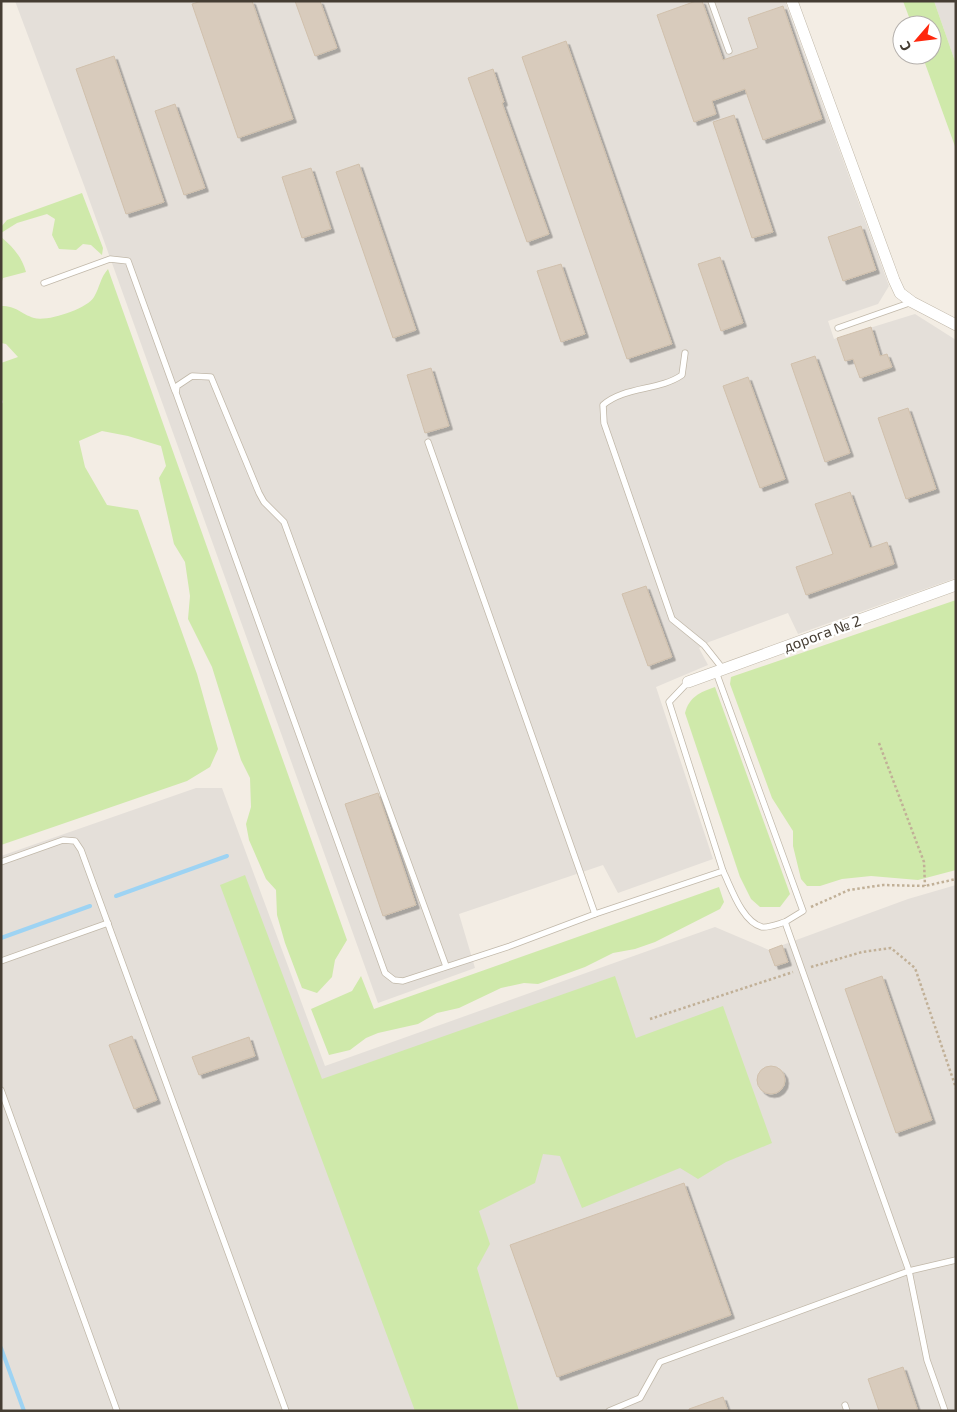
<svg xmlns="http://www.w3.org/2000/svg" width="957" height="1412" viewBox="0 0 957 1412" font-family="'Exo 2',sans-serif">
  <defs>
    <filter id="shadow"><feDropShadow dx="3.5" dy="3.5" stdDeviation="0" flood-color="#0004"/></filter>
  </defs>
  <rect width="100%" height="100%" fill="#f3ede4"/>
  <g fill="#e4dfd9">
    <path d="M15 1H785L889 286 878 304 828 321 834 339 915 314 956 340V578L798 634 788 613 709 642 699 648 708 665 656 687 713 859 618 893 603 865 459 914 475 968 378 1003 85 188Z"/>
    <path d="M934 1H956V64Z"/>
    <path d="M196 788H222L325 1066 715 927 769 950 908 899 956 885V1411H1V856Z"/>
  </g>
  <g fill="#cfe9aa">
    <path d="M903 1H934L956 64V149L922 55H932V25H912Z"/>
    <path d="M82 193 103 248 102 255 91 245 83 244 76 250 59 249 52 235 55 219 47 214 17 223 1 233V227L7 220Z"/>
    <path d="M1 237C13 247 22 257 26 272L3 278 1 284Z"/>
    <path d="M108 269 347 940 335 960 332 977 317 993 302 988 285 943 277 915 276 890 266 879 249 840 246 824 251 807 250 778 241 760 212 667 188 619 190 596 185 562 174 544 159 478 166 466 161 446 128 436 102 431 79 441 85 467 107 505 138 510 197 674 218 749 210 767 187 781 1 845V405L3 402 1 397V363L18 357 6 344 1 343V306C17 306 21 314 34 318 47 322 87 309 94 297 100 287 100 278 108 269Z"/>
    <path d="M956 600V870L918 880 871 876 842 879 820 886H807L801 879 793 846V831L772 798 730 684 731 677Z"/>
    <path d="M715 687 790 894 780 907H760L751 899 740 877 685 713C689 697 700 692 715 687Z"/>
    <path d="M245 875 322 1079 615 976 636 1038 723 1006 772 1143 726 1162 698 1179 680 1168 582 1208 560 1156 543 1154 535 1183 479 1211 490 1244 477 1268 519 1411H415L220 885Z"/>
    <path d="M719 887 724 902 720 909 655 942 635 949 613 953 585 967 538 984 524 983 501 988 459 1008 437 1013 418 1024 378 1033 366 1038 350 1050 329 1055 311 1009 352 991 361 976 374 1009Z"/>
  </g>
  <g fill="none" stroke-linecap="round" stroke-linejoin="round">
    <g stroke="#9dd3f3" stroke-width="4">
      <path d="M116 896 227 856"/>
      <path d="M1 938 90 906"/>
      <path d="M1 1348 24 1411"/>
    </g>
  </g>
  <g fill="#d8cbbc" stroke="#d0c0ac" filter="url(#shadow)">
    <path d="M202 1H252L293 119 238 138 192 4Z"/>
    <path d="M295 1H320L337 48 315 56Z"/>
    <path d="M696 1H702L723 60 758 48 748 18 783 6 822 119 763 140 745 89 712 101 716 114 694 122 657 15Z"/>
    <path d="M566 41 672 344 627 359 522 57Z"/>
    <path d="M114 56 164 202 126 214 76 69Z"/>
    <path d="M493 69 504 102 502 103 549 234 527 242 468 78Z"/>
    <path d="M175 104 205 188 184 195 155 111Z"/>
    <path d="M734 115 773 232 752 238 713 122Z"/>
    <path d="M359 164 416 330 393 338 336 172Z"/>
    <path d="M311 168 331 229 302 238 282 177Z"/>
    <path d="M861 226 876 270 843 281 828 237Z"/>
    <path d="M720 257 743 323 721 331 698 264Z"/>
    <path d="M561 264 585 334 561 342 537 271Z"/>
    <path d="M871 327 880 356 887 354 892 367 860 378 853 359 845 361 837 338Z"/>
    <path d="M815 356 850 453 825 462 791 364Z"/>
    <path d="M431 368 449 426 425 433 407 375Z"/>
    <path d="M748 377 785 479 760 488 723 386Z"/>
    <path d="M908 408 936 489 906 499 878 418Z"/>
    <path d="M850 492 870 548 887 542 894 564 806 595 796 567 833 554 815 504Z"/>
    <path d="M646 586 672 657 648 666 622 594Z"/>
    <path d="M378 793 416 905 383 916 345 804Z"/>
    <path d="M782 945 788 962 775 966 769 950Z"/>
    <path d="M882 976 932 1120 896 1133 845 989Z"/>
    <path d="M132 1036 157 1100 134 1109 109 1045Z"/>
    <path d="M249 1037 255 1056 199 1075 192 1057Z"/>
    <circle cx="771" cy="1080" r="14"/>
    <path d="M684 1183 731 1315 557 1377 510 1245Z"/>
    <path d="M903 1367 918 1411H879L868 1379Z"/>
    <path d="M723 1397 728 1411H689V1409Z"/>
  </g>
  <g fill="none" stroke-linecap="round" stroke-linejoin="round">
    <g stroke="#c1b8a9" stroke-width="7">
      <g id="lane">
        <path d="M711 1 729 51"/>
        <path d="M44 283 110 259 128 261 175 391"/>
        <path d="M838 328 912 302"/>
        <path d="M685 353 682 375C659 391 625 386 603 405L604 423 672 619 704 645 723 669"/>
        <path d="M428 442 595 914"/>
        <path d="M716 672 803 911 785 922"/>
        <path d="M1 862 63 840 75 841 81 850 286 1411"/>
        <path d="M723 871C731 887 742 922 762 927 768 928 778 924 785 922L909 1271 927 1360 945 1411"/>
        <path d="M1 961 108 923"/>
        <path d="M446 966 284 522 264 502 259 493 211 377 192 376 177 386 176 393 385 973 394 980 403 981 510 946 595 914 723 871 669 702 688 682"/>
        <path d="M1 1090 117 1411"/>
        <path d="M845 1405 847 1411"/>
        <path d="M609 1411 640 1398 660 1362 909 1271 956 1260"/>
      </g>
    </g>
    <g stroke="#c1b8a9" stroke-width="12">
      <g id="street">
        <path d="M792 1 894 280 900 293 912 302 956 325"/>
        <path d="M688 682 956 585"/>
      </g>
    </g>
    <g stroke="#c1b097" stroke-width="2.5" stroke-dasharray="2.5 2.5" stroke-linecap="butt">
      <path d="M879 743 924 862 925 886"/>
      <path d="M811 907 849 890 883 885 925 886 956 879"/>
      <path d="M811 967 862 952 891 948 915 968 956 1088"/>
      <path d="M650 1019 793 972"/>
    </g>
    <use href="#lane" stroke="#fff" stroke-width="5.5"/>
    <use href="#street" stroke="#fff" stroke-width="11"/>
  </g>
  <g text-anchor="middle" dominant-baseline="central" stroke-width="4.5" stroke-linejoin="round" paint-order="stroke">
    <g font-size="15" fill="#453d33" stroke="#fff">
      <text transform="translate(822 633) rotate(-20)">дорога № 2</text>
    </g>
  </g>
  <rect width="957" height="1412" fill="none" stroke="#453d33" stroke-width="5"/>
  <g transform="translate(917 40) rotate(242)"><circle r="24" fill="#ffffff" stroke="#b5b1ad"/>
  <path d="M0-4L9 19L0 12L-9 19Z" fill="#ff280e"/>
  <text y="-8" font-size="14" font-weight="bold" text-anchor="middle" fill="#453d33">С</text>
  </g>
</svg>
